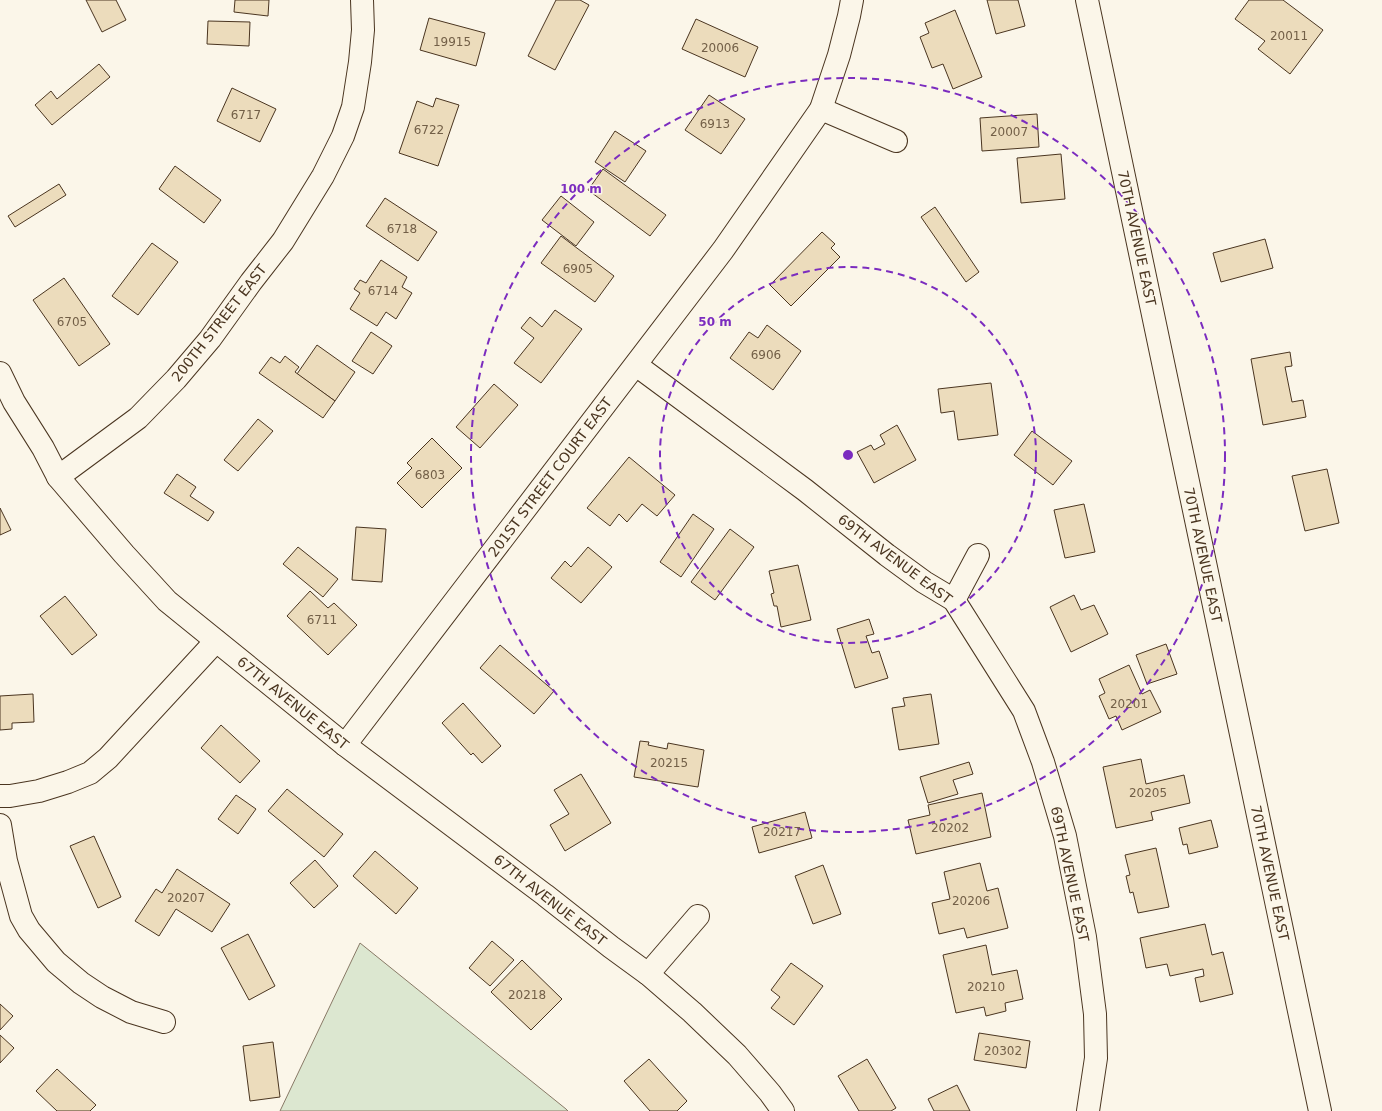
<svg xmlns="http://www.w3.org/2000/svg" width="1382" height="1111" viewBox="0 0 1382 1111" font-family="'DejaVu Sans',sans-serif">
  <rect width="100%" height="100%" fill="#fbf6e9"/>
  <path fill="#dce7d0" stroke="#887966" d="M360 943 566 1109 568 1111H280Z"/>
  <g fill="#ecdcbc" stroke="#4a3520">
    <path d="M86 0H116L126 20 102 32Z"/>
    <path d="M235 0H269L268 16 234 12Z"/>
    <path d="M556 0H580L589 5 555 70 528 56Z"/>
    <path d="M987 0H1018L1025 26 996 34Z"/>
    <path d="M1249 0H1283L1323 30 1290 74 1258 49 1265 41 1235 19Z"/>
    <path d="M955 10 982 77 953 89 943 64 932 68 920 37 929 33 925 23Z"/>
    <path d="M429 18 485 33 476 66 420 50Z"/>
    <path d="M696 19 758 47 745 77 682 49Z"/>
    <path d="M208 21 250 22 249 46 207 44Z"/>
    <path d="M99 64 110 77 52 125 35 105 51 91 57 99Z"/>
    <path d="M232 88 276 109 260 142 217 121Z"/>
    <path d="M709 95 745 119 721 154 685 130Z"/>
    <path d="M436 98 459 105 438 166 399 153 417 101 433 107Z"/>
    <path d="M1037 114 1039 147 982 151 980 118Z"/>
    <path d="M615 131 646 151 625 182 595 162Z"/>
    <path d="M1061 154 1065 199 1021 203 1017 158Z"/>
    <path d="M175 166 221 200 204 223 159 189Z"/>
    <path d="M603 169 666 215 650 236 588 190Z"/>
    <path d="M59 184 66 195 15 227 8 216Z"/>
    <path d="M561 196 594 222 576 246 542 220Z"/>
    <path d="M385 198 437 232 418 261 366 226Z"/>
    <path d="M935 207 979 272 966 282 921 217Z"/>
    <path d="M822 232 835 244 831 248 840 257 791 306 770 285Z"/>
    <path d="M561 236 614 276 595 302 541 263Z"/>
    <path d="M1265 239 1273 268 1221 282 1213 253Z"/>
    <path d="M152 243 178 262 138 315 112 296Z"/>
    <path d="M381 260 407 277 402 287 412 293 396 319 386 312 377 326 350 309 360 293 354 289 360 280 366 283Z"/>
    <path d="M64 278 110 344 79 366 33 300Z"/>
    <path d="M555 310 582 329 541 383 514 363 534 338 521 328 530 317 542 327Z"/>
    <path d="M767 325 801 351 773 390 730 358 749 332 758 338Z"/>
    <path d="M371 332 392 346 373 374 352 361Z"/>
    <path d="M317 345 355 372 335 401 297 374Z"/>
    <path d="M1290 352 1292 366 1285 367 1292 402 1303 400 1306 417 1263 425 1251 359Z"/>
    <path d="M285 356 299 367 295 372 335 401 323 418 259 373 271 357 280 363Z"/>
    <path d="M991 383 998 435 958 440 954 411 941 413 938 389Z"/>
    <path d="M494 384 518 405 480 448 456 427Z"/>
    <path d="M258 419 273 431 238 471 224 460Z"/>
    <path d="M897 425 916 460 874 483 857 452 871 445 874 450 885 444 880 435Z"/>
    <path d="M1032 431 1072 461 1053 485 1014 455Z"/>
    <path d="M432 438 462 468 422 508 397 483 412 468 407 463Z"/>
    <path d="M629 457 675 495 657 516 642 504 627 522 619 514 610 526 587 508Z"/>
    <path d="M1327 469 1339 523 1305 531 1292 476Z"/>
    <path d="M177 474 196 487 190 496 214 512 208 521 164 493Z"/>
    <path d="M1084 504 1095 552 1065 558 1054 510Z"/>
    <path d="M0 508 11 530 0 535Z"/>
    <path d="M693 514 714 529 681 577 660 562Z"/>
    <path d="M356 527 386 529 382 582 352 580Z"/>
    <path d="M730 529 754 547 715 600 691 582Z"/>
    <path d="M298 547 338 579 323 597 283 564Z"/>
    <path d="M588 547 612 567 581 603 551 578 565 561 571 567Z"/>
    <path d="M798 565 811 620 781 627 777 606H774L771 594 774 593 769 571Z"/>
    <path d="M310 591 328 608 334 603 357 625 328 655 287 616Z"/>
    <path d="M1074 595 1081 610 1094 605 1108 634 1071 652 1050 607Z"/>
    <path d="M65 596 97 635 72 655 40 616Z"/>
    <path d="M869 619 874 634 866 636 872 653 879 651 888 678 855 688 837 629Z"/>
    <path d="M1166 644 1177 674 1147 684 1136 655Z"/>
    <path d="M500 645 554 691 534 714 480 668Z"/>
    <path d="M1129 665 1142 694 1150 690 1161 712 1122 730 1116 716 1109 719 1099 696 1105 693 1099 679Z"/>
    <path d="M33 694 34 722 12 723V729L0 730V696Z"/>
    <path d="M931 694 939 744 899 750 892 708 905 706 903 698Z"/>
    <path d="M463 703 501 746 482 763 473 753 471 755 442 723Z"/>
    <path d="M221 725 260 761 240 783 201 748Z"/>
    <path d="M640 741 649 742 648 745 667 749 668 743 704 750 698 787 634 777Z"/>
    <path d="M1141 759 1146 784 1184 775 1190 803 1151 812 1153 820 1116 828 1103 767Z"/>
    <path d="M969 762 973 774 953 780 958 794 928 803 920 777Z"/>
    <path d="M581 774 611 823 565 851 550 825 569 814 554 790Z"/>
    <path d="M287 789 343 834 324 857 268 811Z"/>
    <path d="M982 793 991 837 916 854 908 820 930 815 928 805Z"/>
    <path d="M236 795 256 809 238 834 218 819Z"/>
    <path d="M805 812 812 838 759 853 752 827Z"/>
    <path d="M1211 820 1218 847 1189 854 1187 844 1183 845 1179 828Z"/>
    <path d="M94 836 121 897 98 908 70 846Z"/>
    <path d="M1156 848 1169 907 1138 913 1133 892 1130 893 1126 876 1130 875 1125 855Z"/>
    <path d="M375 851 418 888 396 914 353 876Z"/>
    <path d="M315 860 338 886 314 908 290 883Z"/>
    <path d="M980 863 987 891 998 888 1008 928 967 938 964 928 939 934 932 903 950 899 944 872Z"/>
    <path d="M823 865 841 914 813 924 795 876Z"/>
    <path d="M177 869 230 904 212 932 176 909 159 936 135 921 156 889 162 893Z"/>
    <path d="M1205 924 1212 955 1223 952 1233 994 1200 1002 1195 978 1204 976 1203 969 1170 976 1167 964 1146 968 1140 938Z"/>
    <path d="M248 934 275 986 249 1000 221 948Z"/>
    <path d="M492 941 514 960 490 986 469 968Z"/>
    <path d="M986 945 992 975 1017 970 1023 999 1005 1003 1006 1011 986 1016 984 1007 956 1013 943 955Z"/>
    <path d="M522 960 562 999 531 1030 491 992Z"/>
    <path d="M791 963 823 986 794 1025 771 1008 780 997 771 990Z"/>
    <path d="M0 1004 13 1016 0 1030Z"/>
    <path d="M979 1033 1030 1041 1026 1068 974 1060Z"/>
    <path d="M0 1035 14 1048 0 1063Z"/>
    <path d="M273 1042 280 1097 250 1101 243 1046Z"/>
    <path d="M649 1059 687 1101 677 1111H650L624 1081Z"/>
    <path d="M867 1059 896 1108 891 1111H859L838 1076Z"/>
    <path d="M57 1069 96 1105 90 1111H57L36 1091Z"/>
    <path d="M957 1085 970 1111H934L928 1099Z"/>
  </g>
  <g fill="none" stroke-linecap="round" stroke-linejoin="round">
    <g stroke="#4a3520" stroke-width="24">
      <g id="street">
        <path d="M1087 0 1320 1111"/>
        <path d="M821 109 896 141"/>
        <path d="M636 365 805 490 887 555 924 582 954 600 1024 711 1043 762 1065 836 1085 937 1095 1014 1096 1058 1088 1111"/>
        <path d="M0 373 14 402 43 448 58 477 124 554 167 601 345 745 545 895 611 947 648 974 692 1012 737 1055 770 1093 783 1111"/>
        <path d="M58 477 138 418 176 379 210 339 251 282 283 241 323 176 343 136 353 107 360 62 363 30 362 0"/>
        <path d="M954 600 978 555"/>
        <path d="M345 745 723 250 821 109 839 55 849 16 852 0"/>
        <path d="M0 796H10L39 791 68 782 90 773 108 758 216 641"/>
        <path d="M0 825 6 861 21 916 29 930 56 962 81 983 102 997 131 1012 164 1022"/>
        <path d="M648 974 698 916"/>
      </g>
    </g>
    <use href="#street" stroke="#fbf6e9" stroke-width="22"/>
  </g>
  <g fill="none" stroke="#7b2cbf" stroke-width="2" stroke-dasharray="7 5">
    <circle cx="848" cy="455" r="188"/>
    <circle cx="848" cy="455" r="377"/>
  </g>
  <g text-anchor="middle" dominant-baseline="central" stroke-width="3" stroke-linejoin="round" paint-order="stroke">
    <g font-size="12" fill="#725f47">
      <text x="1289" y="36">20011</text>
      <text x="452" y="42">19915</text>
      <text x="720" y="48">20006</text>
      <text x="246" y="115">6717</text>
      <text x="715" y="124">6913</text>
      <text x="429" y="130">6722</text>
      <text x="1009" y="132">20007</text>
      <text x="402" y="229">6718</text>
      <text x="578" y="269">6905</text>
      <text x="383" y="291">6714</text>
      <text x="72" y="322">6705</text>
      <text x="766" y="355">6906</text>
      <text x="430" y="475">6803</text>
      <text x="322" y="620">6711</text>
      <text x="1129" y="704">20201</text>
      <text x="669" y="763">20215</text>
      <text x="1148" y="793">20205</text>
      <text x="950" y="828">20202</text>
      <text x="782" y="832">20217</text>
      <text x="186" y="898">20207</text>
      <text x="971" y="901">20206</text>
      <text x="986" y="987">20210</text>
      <text x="527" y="995">20218</text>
      <text x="1003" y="1051">20302</text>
    </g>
    <g font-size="14" fill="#4a3520" stroke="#fbf6e9">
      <text transform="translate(1137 238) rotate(78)">70TH AVENUE EAST</text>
      <text transform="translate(219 323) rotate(-52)">200TH STREET EAST</text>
      <text transform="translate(550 477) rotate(-53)">201ST STREET COURT EAST</text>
      <text transform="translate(1203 555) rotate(78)">70TH AVENUE EAST</text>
      <text transform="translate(895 559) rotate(37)">69TH AVENUE EAST</text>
      <text transform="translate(293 703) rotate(39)">67TH AVENUE EAST</text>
      <text transform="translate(1270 873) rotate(78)">70TH AVENUE EAST</text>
      <text transform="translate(1070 874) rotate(78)">69TH AVENUE EAST</text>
      <text transform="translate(550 900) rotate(38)">67TH AVENUE EAST</text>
    </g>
  </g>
  <circle cx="848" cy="455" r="6" fill="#7b2cbf" stroke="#fbf6e9" stroke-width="2"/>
  <g font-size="12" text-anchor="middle" font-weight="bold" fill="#7b2cbf" stroke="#fbf6e9" stroke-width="3" stroke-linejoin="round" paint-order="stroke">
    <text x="581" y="193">100 m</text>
    <text x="715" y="326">50 m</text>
  </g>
</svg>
